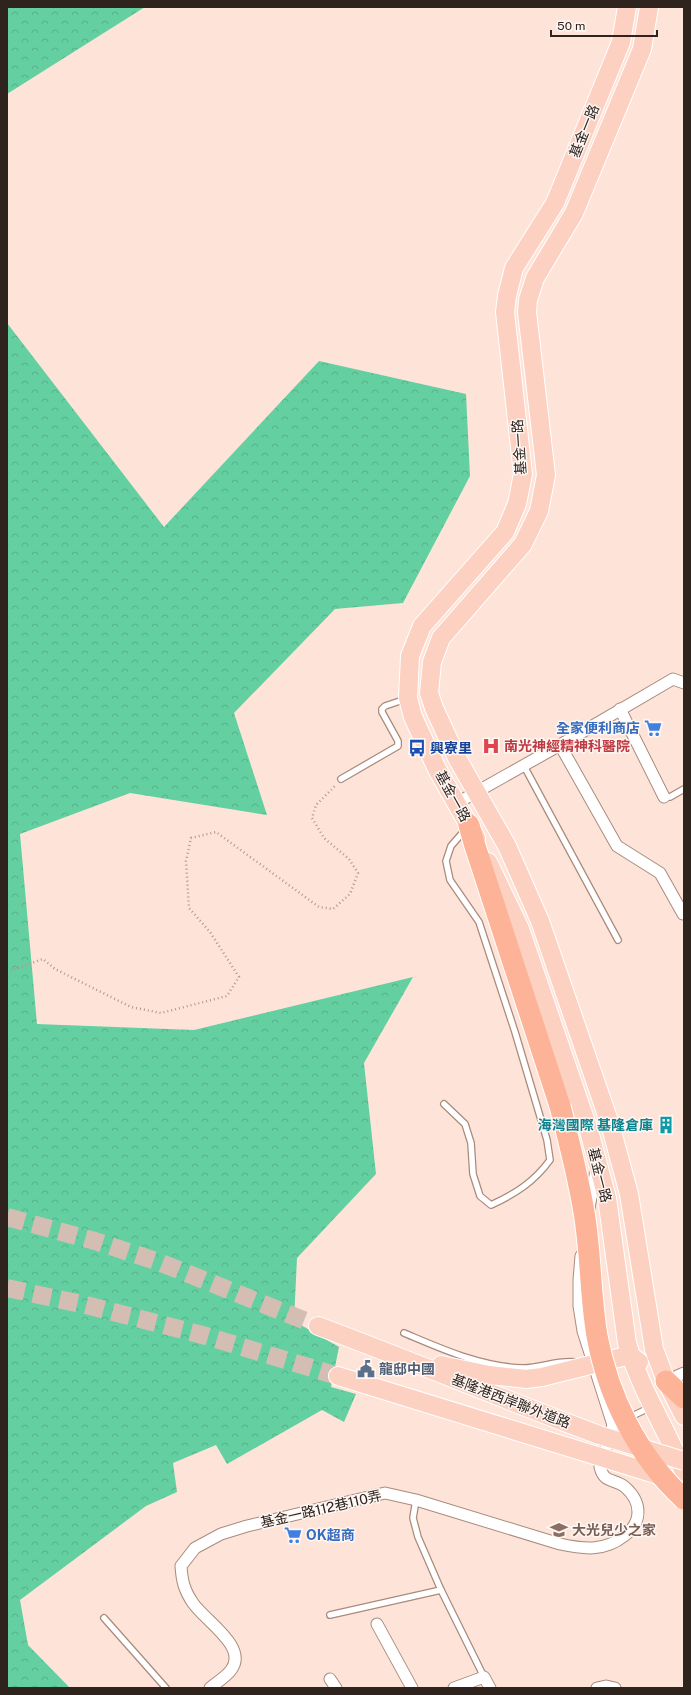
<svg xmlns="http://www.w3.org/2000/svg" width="691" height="1695" viewBox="0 0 691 1695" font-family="'Public Sans','Noto Sans TC',sans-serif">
  <defs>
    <pattern id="forest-crowns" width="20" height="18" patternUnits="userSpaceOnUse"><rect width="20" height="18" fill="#64d0a2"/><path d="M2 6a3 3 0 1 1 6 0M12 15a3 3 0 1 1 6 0" fill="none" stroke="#57b28b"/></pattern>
  </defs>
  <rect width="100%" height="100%" fill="#fee4d8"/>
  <g fill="url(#forest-crowns)">
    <path d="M7 7H145L7 94Z"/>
    <path d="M7 323 164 527 319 361 466 394 470 476 403 603 335 609 234 713 267 815 130 793 20 834 37 1024 194 1030 413 977 364 1063 376 1174 297 1258 294 1321 339 1347 331 1387 356 1394 344 1422 322 1410 227 1464 216 1445 173 1463 177 1492 146 1506 20 1600 28 1645 70 1688H7Z"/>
  </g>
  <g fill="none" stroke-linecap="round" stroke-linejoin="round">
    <g stroke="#d4bdb3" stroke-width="18" stroke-dasharray="18 9" stroke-linecap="butt">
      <path d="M7 1217 95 1241 159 1262 318 1326"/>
      <path d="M7 1288 86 1305 206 1336 338 1376"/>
    </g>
    <g stroke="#a98b7d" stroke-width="8">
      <g id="lane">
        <path d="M524 766 618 940"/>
        <path d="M341 779 398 746V741L382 712V709L385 706 406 699"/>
        <path d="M664 797H670L684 789"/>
        <path d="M444 1104 465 1124 471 1143 473 1174 480 1196 491 1205C515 1194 534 1182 550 1160L547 1140 515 1032 479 922 450 880 446 861 451 846 465 830"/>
        <path d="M404 1333C442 1349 481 1367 523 1368 541 1368 556 1360 575 1362"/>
        <path d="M628 1418 651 1407"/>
        <path d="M416 1500 413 1518 418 1537 441 1590 484 1677"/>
        <path d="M330 1615 441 1590"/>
        <path d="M104 1618 166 1688"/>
      </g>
    </g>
    <g stroke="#a98b7d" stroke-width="13">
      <g id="street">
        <path d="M620 709 664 797"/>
        <path d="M560 745 617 846 660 873 683 914"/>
        <path d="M457 803 560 745 673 679 684 683"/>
        <path d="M589 1208 596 1170"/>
        <path d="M666 1381 684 1373"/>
        <path d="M377 1624 412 1688"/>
        <path d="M330 1679 336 1688"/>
        <path d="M210 1688C217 1682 226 1677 231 1670 249 1647 204 1620 193 1603 184 1590 182 1581 181 1566L195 1548 221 1534 247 1526 385 1493 416 1500 560 1544C583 1549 604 1552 624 1536 643 1522 642 1502 625 1487 614 1478 604 1484 600 1467L613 1425 583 1331 579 1306V1280L581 1256"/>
        <path d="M454 1688 484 1677 490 1688"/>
        <path d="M597 1688 606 1686 615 1688"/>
      </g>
    </g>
    <g stroke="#fff" stroke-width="20">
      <g id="primary">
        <path d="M649 7 642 49 574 213 535 278 528 300 527 312 546 475 539 511 523 544 441 638 432 662 429 693 434 708 457 758 507 846 540 921 610 1124 629 1194 654 1349 666 1381 684 1416"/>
        <path d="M476 838 437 769 413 717 408 698 410 656 422 626 505 532 517 504 523 474 505 312 507 296 514 268 555 203 621 42 627 7"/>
        <path d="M488 862 520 929 589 1131 607 1198 627 1343C640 1389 666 1428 684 1472"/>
        <path d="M318 1326C412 1361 505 1400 599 1435"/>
        <path d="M441 1365 489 1375 526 1379 542 1377 630 1355 639 1362"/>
        <path d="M338 1376 594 1455"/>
      </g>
    </g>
    <g stroke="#fff" stroke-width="23">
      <g id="highway">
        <path d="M469 825 474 843 560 1106"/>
        <path d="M666 1381 684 1398"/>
      </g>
    </g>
    <path stroke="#ad9990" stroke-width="2.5" stroke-dasharray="1 3" stroke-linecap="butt" d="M7 972 43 959 55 969 131 1007 161 1013 227 996 239 977 210 932 189 908 186 861 191 838 216 832 319 907 333 909 350 894 358 873 349 859 324 838 312 818 316 805 336 785"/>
    <use href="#lane" stroke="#fff" stroke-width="5.5"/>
    <use href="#street" stroke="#fff" stroke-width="11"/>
    <use href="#primary" stroke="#fdd1c1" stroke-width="18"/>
    <use href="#highway" stroke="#fcb397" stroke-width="21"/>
    <g stroke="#fff" stroke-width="20" stroke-linecap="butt">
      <g id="primary-bridge">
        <path d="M599 1435 684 1461"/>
        <path d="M594 1455 658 1475"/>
      </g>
    </g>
    <g stroke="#fff" stroke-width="23" stroke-linecap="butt">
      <path id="highway-bridge" d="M560 1106C569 1141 578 1176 584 1212 591 1253 590 1295 597 1336 608 1396 638 1457 684 1499"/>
    </g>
    <use href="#primary-bridge" stroke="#fdd1c1" stroke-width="18"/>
    <use href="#highway-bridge" stroke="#fcb397" stroke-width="21"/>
  </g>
  <defs>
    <g id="supermarket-bare" transform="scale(1.38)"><path d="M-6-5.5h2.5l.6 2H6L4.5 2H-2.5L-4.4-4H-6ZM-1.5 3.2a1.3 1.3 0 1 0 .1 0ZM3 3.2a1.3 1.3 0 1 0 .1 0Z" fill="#3f7fe0" stroke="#fdf6f3" stroke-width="2.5" paint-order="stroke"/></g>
    <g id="hospital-bare" transform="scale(1.38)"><path d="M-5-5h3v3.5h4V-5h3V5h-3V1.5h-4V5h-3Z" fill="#e0444e" stroke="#fdf6f3" stroke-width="2.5" paint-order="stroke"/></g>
    <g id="bus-bare" transform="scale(1.38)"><path d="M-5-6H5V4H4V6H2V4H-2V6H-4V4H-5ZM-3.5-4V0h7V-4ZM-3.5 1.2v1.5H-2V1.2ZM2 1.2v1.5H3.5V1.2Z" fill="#1a4fb4" stroke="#fdf6f3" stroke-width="2.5" paint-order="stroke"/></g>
    <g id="building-bare" transform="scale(1.38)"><path d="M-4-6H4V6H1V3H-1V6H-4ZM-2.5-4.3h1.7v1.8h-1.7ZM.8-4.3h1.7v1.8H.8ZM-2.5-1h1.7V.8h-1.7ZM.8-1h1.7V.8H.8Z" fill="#0f9aa8" stroke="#fdf6f3" stroke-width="2.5" paint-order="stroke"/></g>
    <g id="civic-bare" transform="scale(1.38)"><path d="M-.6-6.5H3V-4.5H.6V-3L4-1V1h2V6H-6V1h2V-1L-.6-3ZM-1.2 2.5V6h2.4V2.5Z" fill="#5c6f8a" stroke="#fdf6f3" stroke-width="2.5" paint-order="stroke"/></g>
    <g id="school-bare" transform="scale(1.38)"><path d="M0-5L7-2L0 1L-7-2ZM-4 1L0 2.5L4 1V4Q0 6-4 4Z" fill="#8d6e63" stroke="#fdf6f3" stroke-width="2.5" paint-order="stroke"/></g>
  </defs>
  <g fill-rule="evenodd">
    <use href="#supermarket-bare" x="653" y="728"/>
    <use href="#hospital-bare" x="491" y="746"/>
    <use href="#bus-bare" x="417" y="748"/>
    <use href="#building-bare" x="666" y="1125"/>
    <use href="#civic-bare" x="366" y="1369"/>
    <use href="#school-bare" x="559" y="1530"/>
    <use href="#supermarket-bare" x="293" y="1535"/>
  </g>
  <g text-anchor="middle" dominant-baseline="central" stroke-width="3" stroke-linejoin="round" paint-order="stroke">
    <g font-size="14" fill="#2e231d" stroke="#fdf6f3">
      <text transform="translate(584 131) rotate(-68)">基金一路</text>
      <text transform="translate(519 447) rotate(-94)">基金一路</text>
      <text transform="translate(453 796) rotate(61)">基金一路</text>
      <text transform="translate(600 1175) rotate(76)">基金一路</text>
      <text transform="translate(511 1401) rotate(21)">基隆港西岸聯外道路</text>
      <text transform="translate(321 1509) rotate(-13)">基金一路112巷110弄</text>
    </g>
    <g font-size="14" font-weight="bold" fill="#366cbe" stroke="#fdf6f3" text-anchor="end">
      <text x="640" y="728">全家便利商店</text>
      <text x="306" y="1535" text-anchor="start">OK超商</text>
    </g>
    <g font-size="14" font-weight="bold" fill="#be3a42" stroke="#fdf6f3" text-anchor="start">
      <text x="504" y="746">南光神經精神科醫院</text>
    </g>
    <g font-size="14" font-weight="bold" fill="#164399" stroke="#fdf6f3" text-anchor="start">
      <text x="430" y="748">興寮里</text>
    </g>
    <g font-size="14" font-weight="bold" fill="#0d838f" stroke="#fdf6f3" text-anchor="end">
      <text x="653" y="1125">海灣國際 基隆倉庫</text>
    </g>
    <g font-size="14" font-weight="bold" fill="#4e5e75" stroke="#fdf6f3" text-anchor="start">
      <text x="379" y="1369">龍邸中國</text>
    </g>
    <g font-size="14" font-weight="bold" fill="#785e54" stroke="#fdf6f3" text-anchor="start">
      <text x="572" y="1530">大光兒少之家</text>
    </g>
  </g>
  <rect width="691" height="1695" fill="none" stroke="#2e231d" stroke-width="16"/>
  <path d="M551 30v6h106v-6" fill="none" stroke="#2e231d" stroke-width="2"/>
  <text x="557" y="30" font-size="12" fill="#2e231d" stroke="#fdf6f3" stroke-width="3" paint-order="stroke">50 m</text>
</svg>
